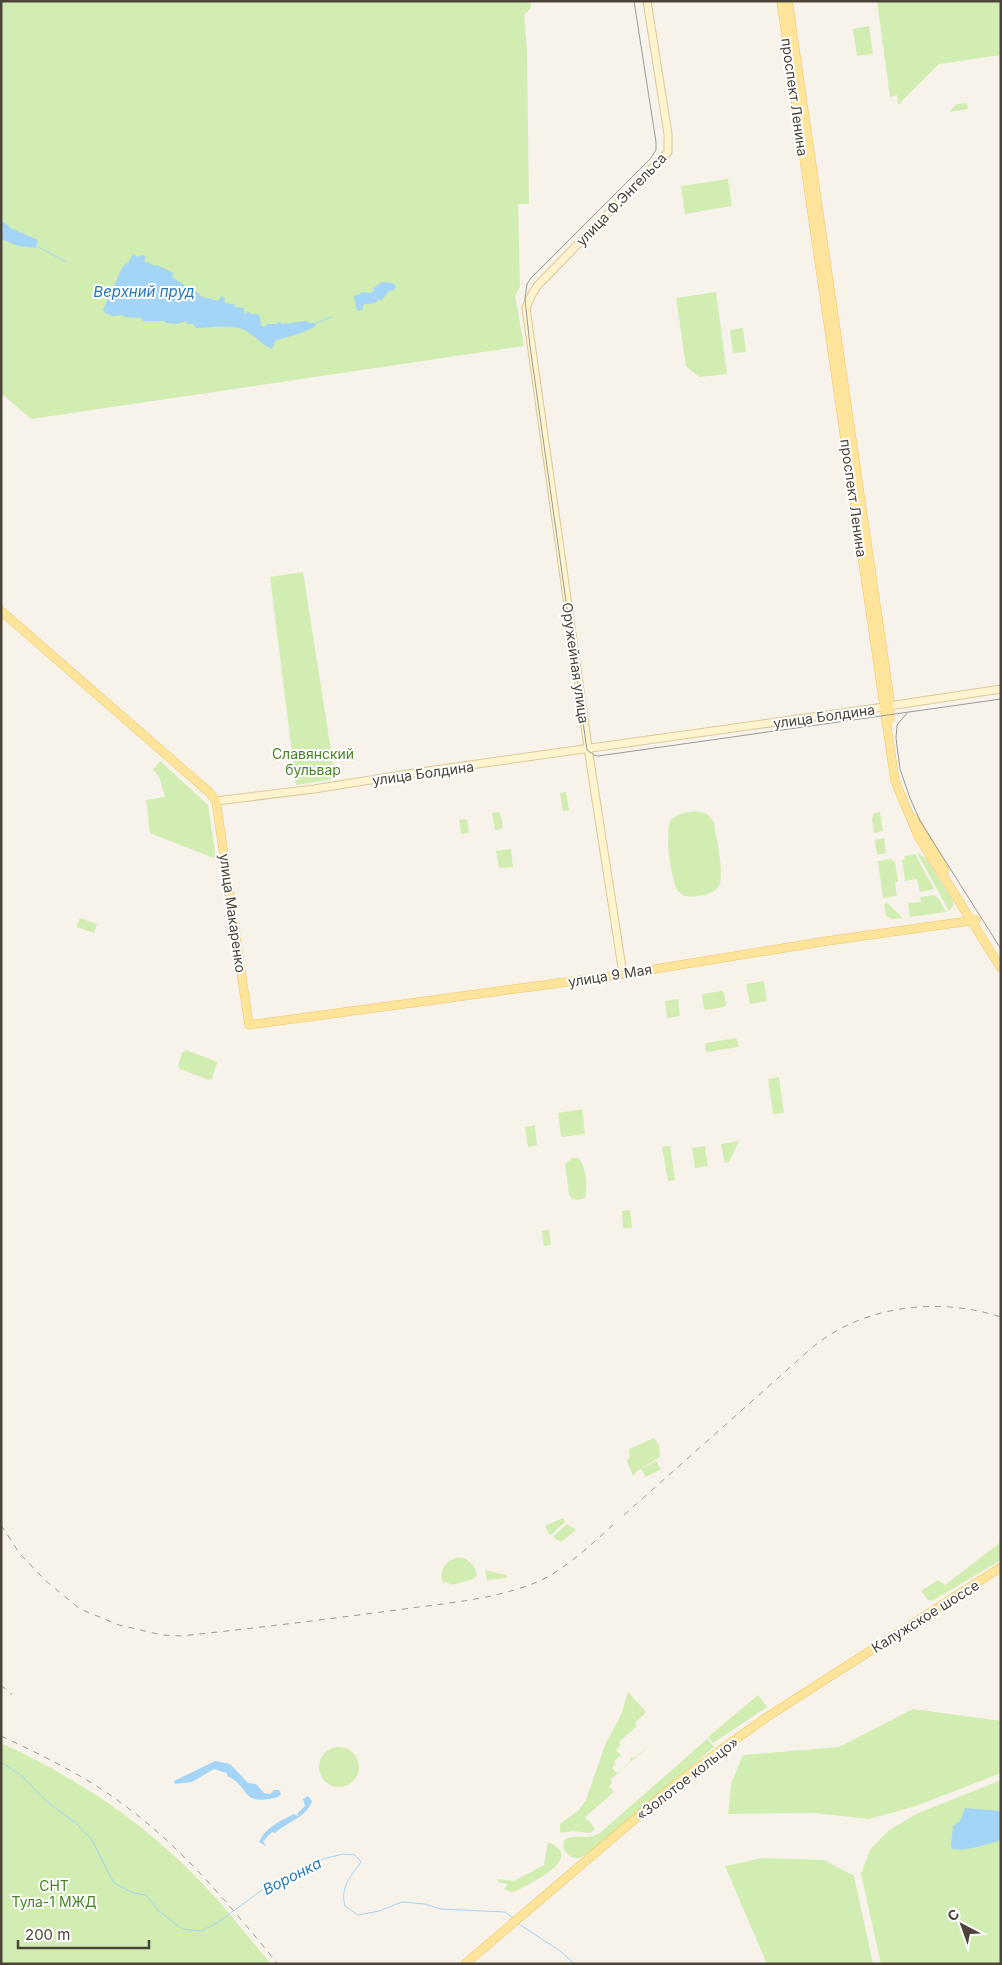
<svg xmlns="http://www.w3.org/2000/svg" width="1002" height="1965" viewBox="0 0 1002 1965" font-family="Inter,sans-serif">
  <rect width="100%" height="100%" fill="#f7f3eb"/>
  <g fill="#d1edb2">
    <path d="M1 1H530L531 8 524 15 527 51 529 204H518L520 287 515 296 524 346 31 419 1 393Z"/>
    <path d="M877 1H1001V55L939 64 898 105 897 95 890 97Z"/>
    <path d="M869 26 873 54 857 56 853 29Z"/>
    <path d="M967 103 968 109 949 112 957 104Z"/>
    <path d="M728 179 732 206 685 214 681 186Z"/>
    <path d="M716 292 727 374 699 377 686 366 676 298Z"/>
    <path d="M743 328 746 352 733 353 730 330Z"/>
    <path d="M303 572 336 782 334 779 296 785 270 577Z"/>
    <path d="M160 761 208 805 216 859 150 833 146 800 165 797 159 776 153 770Z"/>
    <path d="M566 792 569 810 563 811 560 793Z"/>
    <path d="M696 811 707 814 713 821C716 833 725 876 719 886 714 893 707 895 699 896 691 897 684 898 678 891 671 882 664 829 671 820 677 812 688 813 696 811Z"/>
    <path d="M500 812 503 828 495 830 492 813Z"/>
    <path d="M880 812 883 831 874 833 872 819 874 813Z"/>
    <path d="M467 819 469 833 461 834 459 820Z"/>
    <path d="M884 838 886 853 877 855 875 840Z"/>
    <path d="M511 849 513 867 499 868 496 851Z"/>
    <path d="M917 853 926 858 953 901V906L949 911Z"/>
    <path d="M915 854 934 889 920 892 917 879 905 881 902 860 905 859 904 856Z"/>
    <path d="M891 859V861H895L898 882H895L897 896 883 898 878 861Z"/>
    <path d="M934 895 939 899 946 912 910 917 908 903 921 902 920 897Z"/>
    <path d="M887 903 902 917 903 918 892 919 886 916 884 904Z"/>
    <path d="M80 918 97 924 94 933 76 927Z"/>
    <path d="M764 981 767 1001 750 1004 746 984Z"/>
    <path d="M722 991 724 993 726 1005 724 1007 706 1010 704 1008 702 996 703 994Z"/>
    <path d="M678 999 680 1016 667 1018 665 1001Z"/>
    <path d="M736 1038 739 1045 738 1047 707 1052 705 1050 706 1043Z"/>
    <path d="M186 1050 215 1061 217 1063 212 1079 209 1080 180 1069 178 1066 182 1053Z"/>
    <path d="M779 1077 784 1113 773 1114 768 1079Z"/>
    <path d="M582 1109 585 1134 561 1137 558 1113Z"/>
    <path d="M535 1125 537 1145 528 1147 525 1127Z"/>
    <path d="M739 1141 729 1162 725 1163 721 1144Z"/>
    <path d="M670 1146 675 1180 668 1181 662 1147Z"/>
    <path d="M705 1146 708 1166 695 1168 692 1148Z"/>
    <path d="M572 1158H578C586 1165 588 1189 585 1198L578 1200 572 1199 569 1194 565 1164Z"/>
    <path d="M630 1210 632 1228H623L622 1211Z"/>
    <path d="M549 1230 551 1245 544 1246 542 1231Z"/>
    <path d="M654 1438 659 1445 660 1457 637 1471 633 1476 627 1461 630 1457 629 1449Z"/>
    <path d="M656 1461 661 1469 646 1477 641 1469Z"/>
    <path d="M563 1518 565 1522 550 1536 545 1526Z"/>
    <path d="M567 1524 576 1530 561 1542 553 1537Z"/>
    <path d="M1001 1542V1560L932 1601 927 1599 921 1591 938 1580 945 1585Z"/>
    <path d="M460 1557C470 1560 476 1566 477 1576L473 1579 452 1585 446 1582 443 1583C438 1570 447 1559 460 1557Z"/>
    <path d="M485 1570 506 1575 507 1578 487 1580Z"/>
    <path d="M628 1692 646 1712 635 1723 637 1726 619 1742 621 1745 616 1750 621 1755 614 1761 616 1764 612 1768 617 1773 631 1761 630 1757 634 1758 650 1745 610 1780 612 1783 609 1786 614 1792 585 1817 593 1826 613 1810 593 1826 595 1829 590 1833 573 1831 561 1833 560 1830V1824L579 1810 586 1800 605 1745 621 1715Z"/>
    <path d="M758 1695 767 1707 713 1743 708 1737Z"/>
    <path d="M913 1709 1001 1721V1773L916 1806 869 1819 816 1813 728 1814 731 1784 743 1755 839 1747Z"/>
    <path d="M707 1739 714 1747 590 1852 580 1858C571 1859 568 1855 563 1848L564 1840C576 1833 588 1841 600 1833Z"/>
    <path d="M1 1743C79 1779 142 1821 202 1883 226 1908 248 1937 271 1964H1Z"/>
    <circle cx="339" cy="1767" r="20"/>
    <path d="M1001 1780V1964H881L861 1874 870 1850 888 1831 916 1814Z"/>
    <path d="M548 1842C587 1858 530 1883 516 1891L511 1892 504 1889 508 1884 498 1882V1879L514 1881 544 1865Z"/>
    <path d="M763 1858 824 1860 854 1876 873 1964H767L725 1866Z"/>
  </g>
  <g fill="#a4d4f6">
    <path d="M1 220 11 228 38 240 36 248 18 246 1 239Z"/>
    <path d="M133 254 138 257 141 255 146 256 144 262 150 263 154 266 157 265 173 273 172 277 192 290 195 287V291L200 294V296L218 301 222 296 226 299 224 300 225 303 234 304 235 307 244 308V314L248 311 251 314H257L260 316 261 326H266L267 324H276L280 322 282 324 306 321 310 323H316V325C312 331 283 338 275 341L272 349C262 345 256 336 246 331 233 323 211 328 196 328L193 324H187L186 321 177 324 166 323 164 321H143L141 318 124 317 123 315 113 316 109 314 107 315 103 310 122 268 125 264 128 263Z"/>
    <path d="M382 282 393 283 396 287 393 291 390 290 381 301 379 299 375 303 364 304 362 310 357 311 354 297 357 294 359 295 361 292 370 293 374 291V288Z"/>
    <path d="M215 1761 230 1764 248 1783 256 1784 264 1793 270 1794 274 1790H279L281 1794 278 1797C239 1807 252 1787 227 1776V1773L214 1769 192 1782 175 1784 174 1781Z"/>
    <path d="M308 1796 312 1801C305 1819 288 1821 275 1833L272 1832 263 1841 266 1846 259 1842C266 1827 278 1822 294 1814L298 1816V1813L305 1806 303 1799Z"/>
    <path d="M965 1808 1001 1811V1840C986 1845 968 1851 952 1849L951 1846 953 1826 960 1821Z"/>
  </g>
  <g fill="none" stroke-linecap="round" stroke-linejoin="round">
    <g stroke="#a4d4f6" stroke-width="1">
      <path d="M37 246 66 262"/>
      <path d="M316 323 332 317"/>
      <path d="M1 1762 22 1776 46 1801 78 1825 92 1840 114 1883 133 1893 146 1895 158 1910 182 1929 201 1931 217 1923 262 1890 282 1882 302 1869 323 1859 343 1854 355 1855 361 1862C350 1877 340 1888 345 1906L358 1915 379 1911 402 1902 425 1904 441 1909 505 1912 514 1919"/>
      <path d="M519 1924 560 1951 575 1964"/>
    </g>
    <g stroke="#dac998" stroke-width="9">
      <g id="secondary">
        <path d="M889 706 1001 689"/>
        <path d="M216 801 314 789 427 771 884 707"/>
        <path d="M623 974 590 761 526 308 532 294 538 285 668 152V134L647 1"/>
      </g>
    </g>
    <g stroke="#edc662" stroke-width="9">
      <g id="primary">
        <path d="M781 1 895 781 918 836 1001 968"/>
        <path d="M788 1 889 694 890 719"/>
        <path d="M1 611 209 792 216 801 249 1025 618 975 827 941 976 920"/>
        <path d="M915 819 945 870"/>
        <path d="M465 1964 677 1783 718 1752 767 1717 1001 1567"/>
      </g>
    </g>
    <use href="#secondary" stroke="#fff4cd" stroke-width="7"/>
    <use href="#primary" stroke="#ffe49c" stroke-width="8"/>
    <g stroke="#9a9a9a" stroke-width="1">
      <path d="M634 1 656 142V150L651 158 531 278 527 284 525 299 530 346 587 750 594 755 598 756 1001 699"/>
      <path d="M907 713 897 725 896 738 900 769 910 798 920 821 1001 949"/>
    </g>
    <g stroke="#9a9a9a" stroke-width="1" stroke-dasharray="6 6" stroke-linecap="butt">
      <path d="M624 1515 796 1362C804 1355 813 1346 822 1340 873 1304 943 1298 1001 1317"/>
      <path d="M1 1525 20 1554 46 1581 80 1609 119 1625 162 1635 181 1636C256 1628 330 1619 404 1609 448 1603 496 1599 537 1582 562 1572 593 1543 613 1525"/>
      <path d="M1 1685 12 1695"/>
      <path d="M1 1736C44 1756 87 1777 124 1805 184 1849 231 1907 278 1964"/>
    </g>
  </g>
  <g text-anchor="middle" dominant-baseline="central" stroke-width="4" stroke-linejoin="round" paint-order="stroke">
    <g font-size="14" fill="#4c4438" stroke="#fff">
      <text transform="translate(795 97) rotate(82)">проспект Ленина</text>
      <text transform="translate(621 199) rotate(-46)">улица Ф.Энгельса</text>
      <text transform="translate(854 498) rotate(82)">проспект Ленина</text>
      <text transform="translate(576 663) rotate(82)">Оружейная улица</text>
      <text transform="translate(824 716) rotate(-8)">улица Болдина</text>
      <text transform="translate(423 773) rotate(-8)">улица Болдина</text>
      <text transform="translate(233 913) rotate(82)">улица Макаренко</text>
      <text transform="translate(610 975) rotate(-9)">улица 9 Мая</text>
      <text transform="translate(925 1616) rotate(-32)">Калужское шоссе</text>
      <text transform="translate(687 1778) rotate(-38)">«Золотое кольцо»</text>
    </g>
    <g font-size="14" fill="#478425" stroke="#fff">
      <text x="313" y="753">Славянский<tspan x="313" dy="16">бульвар</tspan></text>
      <text x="54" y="1885">СНТ<tspan x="54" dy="16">Тула-1 МЖД</tspan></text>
    </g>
    <g font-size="15" font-style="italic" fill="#2679b9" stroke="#fff">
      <text x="144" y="291">Верхний пруд</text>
      <text transform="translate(292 1876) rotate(-27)">Воронка</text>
    </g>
  </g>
  <rect width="1002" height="1965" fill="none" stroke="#4c4438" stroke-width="5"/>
  <g transform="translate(962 1925) rotate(319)" stroke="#ffffff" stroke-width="4" paint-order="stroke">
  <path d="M0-4L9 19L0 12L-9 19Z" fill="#4c4438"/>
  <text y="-8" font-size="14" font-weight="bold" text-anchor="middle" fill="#4c4438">С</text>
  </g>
  <path d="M18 1940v8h131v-8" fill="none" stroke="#4c4438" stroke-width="2.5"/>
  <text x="25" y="1940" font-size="15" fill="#4c4438" stroke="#ffffff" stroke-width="4" paint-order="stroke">200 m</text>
</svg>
